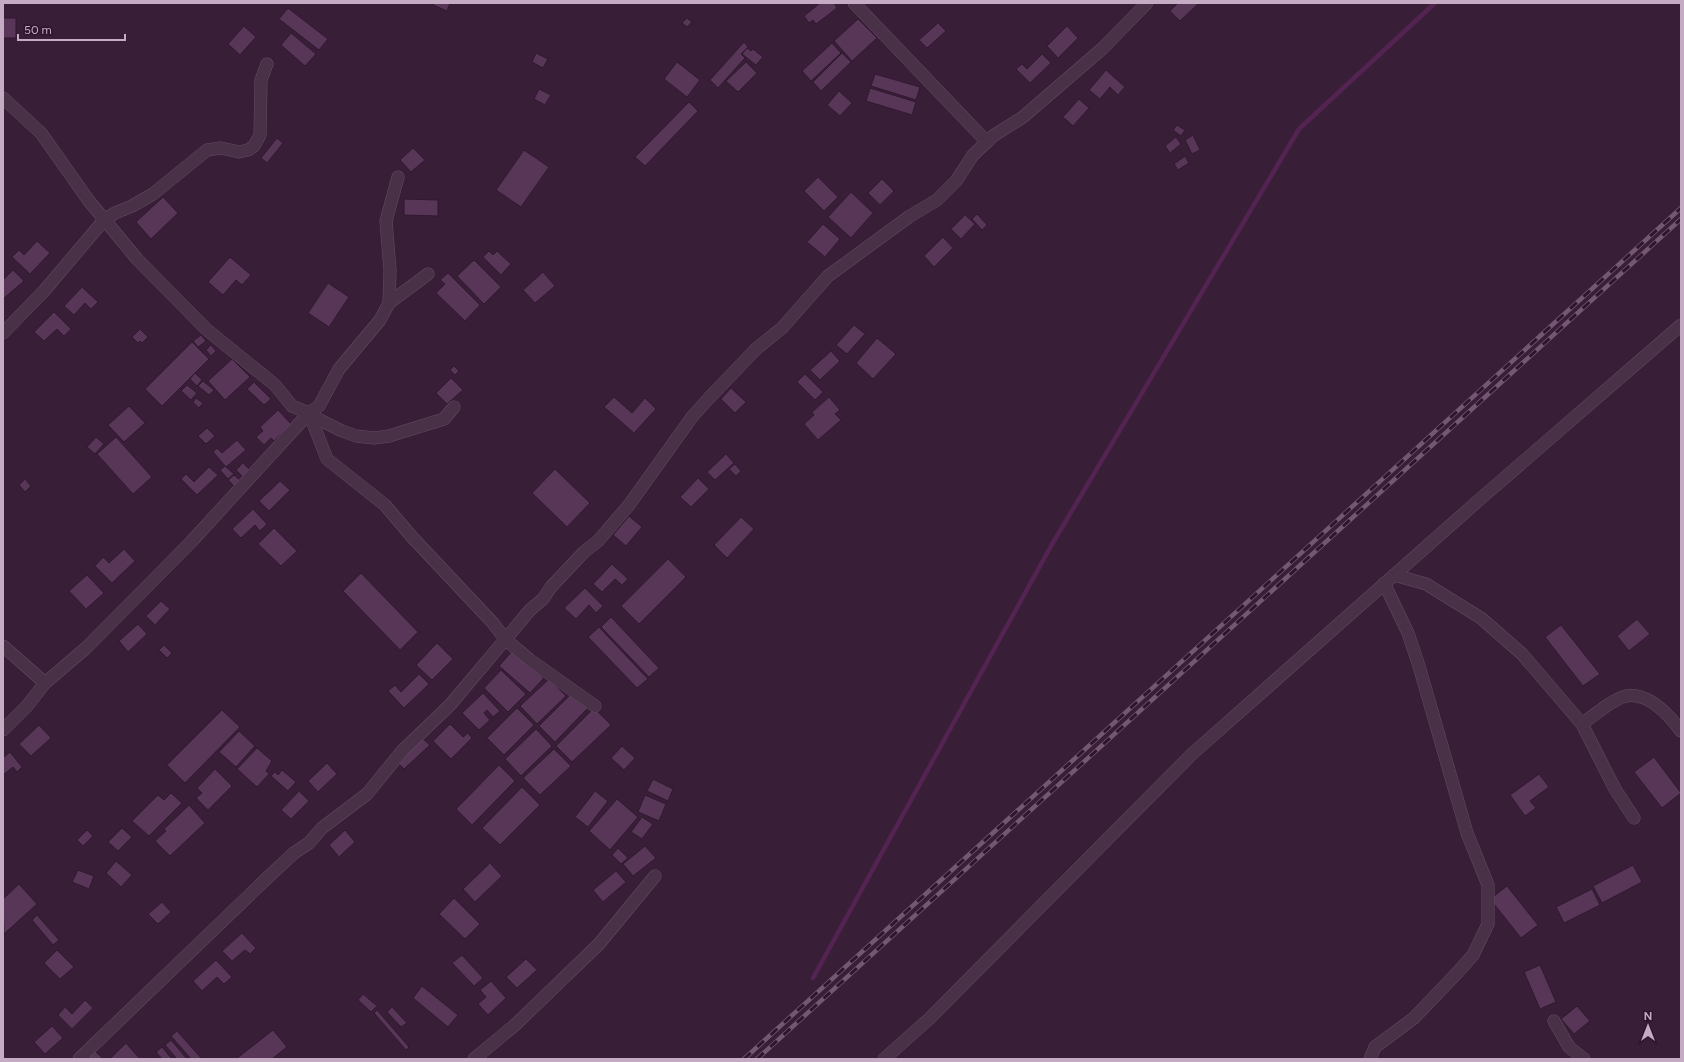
<svg xmlns="http://www.w3.org/2000/svg" width="1684" height="1062" viewBox="0 0 1684 1062" font-family="Figtree,sans-serif">
  <rect width="100%" height="100%" fill="#391e38"/>
  <g fill="none" stroke-linecap="round" stroke-linejoin="round">
    <path stroke="#532451" stroke-width="4.5" d="M813 978 1051 546 1299 129 1435 3"/>
  </g>
  <g fill="#573657" stroke="#30192f">
    <path d="M429 3H450L447 11Z"/>
    <path d="M820 3H834L837 8 816 24 813 20 809 23 804 16Z"/>
    <path d="M1178 3H1199L1180 21 1170 11Z"/>
    <path d="M288 8 328 39 319 50 279 19Z"/>
    <rect x="3" y="18" width="13" height="20"/>
    <path d="M687 18 692 22 687 27 682 23Z"/>
    <path d="M858 19 877 38 852 61 834 41Z"/>
    <path d="M938 23 946 31 927 48 919 40Z"/>
    <path d="M244 26 256 37 240 55 228 44Z"/>
    <path d="M1067 26 1078 38 1058 58 1047 46Z"/>
    <path d="M291 33 316 54 305 66 281 45Z"/>
    <path d="M744 42 748 47 741 54 745 58 718 88 710 80Z"/>
    <path d="M832 43 841 53 811 81 802 71Z"/>
    <path d="M747 48 751 51 753 49 763 57 756 65 742 54Z"/>
    <path d="M536 53 548 59 543 68 532 62Z"/>
    <path d="M842 53 851 62 821 91 813 82Z"/>
    <path d="M1042 54 1051 63 1030 83 1016 69 1022 64 1027 69Z"/>
    <path d="M677 62 700 80 687 97 664 79Z"/>
    <path d="M746 62 757 73 738 92 726 81Z"/>
    <path d="M1106 70 1125 87 1118 95 1110 87 1100 99 1089 90Z"/>
    <path d="M875 74 920 87 916 100 871 86Z"/>
    <path d="M870 88 916 102 912 115 866 101Z"/>
    <path d="M539 89 551 95 545 105 534 99Z"/>
    <path d="M839 91 852 103 840 116 827 105Z"/>
    <path d="M1079 99 1089 108 1073 126 1063 117Z"/>
    <path d="M689 102 698 111 645 166 635 157Z"/>
    <path d="M1177 125 1185 130 1181 136 1173 130Z"/>
    <path d="M1193 135 1200 150 1192 154 1185 140Z"/>
    <path d="M1176 137 1181 144 1170 153 1165 146Z"/>
    <path d="M277 138 283 143 267 163 261 158Z"/>
    <path d="M413 148 425 160 411 172 400 160Z"/>
    <path d="M524 150 549 167 521 207 496 190Z"/>
    <path d="M1185 156 1189 163 1178 170 1174 164Z"/>
    <path d="M818 177 838 197 824 211 804 191Z"/>
    <path d="M882 179 894 191 880 205 868 193Z"/>
    <path d="M851 192 873 213 851 238 828 217Z"/>
    <path d="M163 197 178 213 151 239 136 222Z"/>
    <path d="M404 199 438 200V216L404 215Z"/>
    <path d="M977 214 987 225 982 230 972 219Z"/>
    <path d="M965 215 975 224 961 239 951 229Z"/>
    <path d="M823 224 840 239 825 257 807 242Z"/>
    <path d="M943 237 953 248 934 267 924 256Z"/>
    <path d="M37 241 50 253 30 274 12 257 19 250 24 255Z"/>
    <path d="M489 251 493 255 497 251 511 264 501 275 483 257Z"/>
    <path d="M230 257 251 275 242 285 236 280 223 295 208 282Z"/>
    <path d="M474 260 501 287 484 304 457 276Z"/>
    <path d="M13 270 24 281 3 299V280Z"/>
    <path d="M543 272 555 286 535 303 523 290Z"/>
    <path d="M448 273 480 305 465 321 436 293 445 284 440 280Z"/>
    <path d="M328 283 349 297 329 327 308 313Z"/>
    <path d="M82 287 98 302 91 309 85 303 74 315 64 306Z"/>
    <path d="M54 312 71 329 64 336 57 329 44 341 34 332Z"/>
    <path d="M854 325 865 334 847 354 836 345Z"/>
    <path d="M140 329 148 337 142 343 140 341 138 343 132 337Z"/>
    <path d="M201 335 206 341 198 347 193 341Z"/>
    <path d="M877 338 896 354 873 379 856 363Z"/>
    <path d="M192 342 209 359 162 406 145 389Z"/>
    <path d="M211 345 216 351 211 356 206 350Z"/>
    <path d="M831 351 840 361 820 380 810 370Z"/>
    <path d="M232 359 250 377 225 400 208 381Z"/>
    <path d="M454 366 459 371 455 375 450 370Z"/>
    <path d="M195 373 202 380 197 386 190 379Z"/>
    <path d="M805 374 823 392 815 400 797 382Z"/>
    <path d="M451 378 463 390 447 404 436 393Z"/>
    <path d="M203 381 214 390 209 395 198 386Z"/>
    <path d="M254 382 271 399 264 405 247 389Z"/>
    <path d="M187 385 197 393 191 400 181 391Z"/>
    <path d="M731 388 746 402 735 413 721 399Z"/>
    <path d="M614 397 632 413 645 398 656 409 634 433 604 407Z"/>
    <path d="M829 397 840 410 835 414 841 420 818 440 804 424 814 415 812 412Z"/>
    <path d="M196 398 203 403 199 408 193 402Z"/>
    <path d="M129 406 145 423 124 442 108 425Z"/>
    <path d="M278 410 291 424 274 441 271 438 264 445 256 437 263 431 260 427Z"/>
    <path d="M207 428 215 436 206 444 198 436Z"/>
    <path d="M96 437 104 444 95 454 87 447Z"/>
    <path d="M116 437 152 477 133 494 97 454Z"/>
    <path d="M237 440 246 450 226 467 213 452 217 448 222 453Z"/>
    <path d="M726 454 734 463 715 480 707 472Z"/>
    <path d="M243 463 253 473 246 480 236 470Z"/>
    <path d="M735 464 741 471 736 476 729 469Z"/>
    <path d="M225 466 234 474 228 479 220 470Z"/>
    <path d="M209 467 218 475 197 495 181 479 186 474 194 482Z"/>
    <path d="M555 469 590 503 567 527 532 493Z"/>
    <path d="M234 475 241 481 235 487 228 480Z"/>
    <path d="M698 478 709 489 691 507 680 497Z"/>
    <path d="M25 479 31 486 25 492 19 485Z"/>
    <path d="M280 481 290 490 269 511 259 501Z"/>
    <path d="M253 509 267 524 260 531 255 525 241 538 232 529Z"/>
    <path d="M629 516 642 527 626 546 613 535Z"/>
    <path d="M741 517 754 529 727 558 714 545Z"/>
    <path d="M274 528 297 551 281 566 258 544Z"/>
    <path d="M124 549 135 561 112 583 95 566 103 557 109 563Z"/>
    <path d="M668 559 686 577 639 624 621 606Z"/>
    <path d="M612 564 628 579 622 585 615 579 602 592 593 584Z"/>
    <path d="M361 573 418 632 400 650 343 591Z"/>
    <path d="M87 575 104 593 86 609 69 591Z"/>
    <path d="M585 588 603 606 596 613 589 605 576 619 564 608Z"/>
    <path d="M161 601 170 609 155 625 146 616Z"/>
    <path d="M611 617 659 668 649 677 601 627Z"/>
    <path d="M1637 619 1650 634 1629 651 1617 636Z"/>
    <path d="M138 624 147 634 128 652 119 641Z"/>
    <path d="M1561 625 1600 674 1583 686 1545 637Z"/>
    <path d="M599 627 648 679 637 688 588 637Z"/>
    <path d="M437 643 453 659 432 680 416 665Z"/>
    <path d="M164 645 172 653 167 658 159 650Z"/>
    <path d="M513 650 544 678 530 693 499 666Z"/>
    <path d="M501 670 526 694 508 712 484 688Z"/>
    <path d="M419 674 429 684 404 708 388 691 395 685 401 692Z"/>
    <path d="M549 679 566 696 537 724 520 706Z"/>
    <path d="M483 693 500 711 493 717 487 710 484 713 490 720 479 730 462 713Z"/>
    <path d="M572 693 588 708 555 742 539 726Z"/>
    <path d="M517 708 534 725 504 755 487 738Z"/>
    <path d="M594 708 611 725 572 762 556 746Z"/>
    <path d="M222 710 240 727 185 783 167 765Z"/>
    <path d="M450 724 463 737 468 733 472 738 451 759 433 741Z"/>
    <path d="M39 725 51 738 31 756 19 744Z"/>
    <path d="M536 729 552 746 521 776 505 759Z"/>
    <path d="M239 731 255 746 236 767 219 752Z"/>
    <path d="M422 738 430 745 404 769 398 763Z"/>
    <path d="M622 746 635 758 624 770 611 758Z"/>
    <path d="M257 748 272 761 266 771 269 774 257 787 237 769Z"/>
    <path d="M554 749 571 766 540 795 523 778Z"/>
    <path d="M10 752 22 767 17 772 13 767 3 775V758Z"/>
    <path d="M1654 757 1681 793 1662 808 1634 772Z"/>
    <path d="M327 763 337 774 318 792 308 781Z"/>
    <path d="M499 765 515 781 472 825 456 809Z"/>
    <path d="M215 769 232 786 208 810 196 798 202 793 197 788Z"/>
    <path d="M282 770 296 782 288 791 271 776 275 772 278 775Z"/>
    <path d="M1539 774 1549 787 1530 801 1536 808 1525 816 1510 795Z"/>
    <path d="M653 779 673 789 668 801 647 791Z"/>
    <path d="M522 787 540 805 500 845 482 828Z"/>
    <path d="M299 791 309 801 291 819 281 810Z"/>
    <path d="M595 791 608 801 588 827 575 817Z"/>
    <path d="M171 793 182 803 149 836 132 821 158 795 164 800Z"/>
    <path d="M645 795 666 804 659 821 638 812Z"/>
    <path d="M617 799 638 817 610 850 589 831Z"/>
    <path d="M189 805 205 823 170 856 155 841 166 831 164 829Z"/>
    <path d="M642 817 653 824 642 839 631 832Z"/>
    <path d="M122 828 132 837 118 851 108 842Z"/>
    <path d="M87 830 93 836 83 846 77 840Z"/>
    <path d="M345 830 355 842 339 857 329 845Z"/>
    <path d="M645 846 656 858 633 876 623 864Z"/>
    <path d="M618 848 628 858 621 864 612 855Z"/>
    <path d="M116 861 132 875 121 887 106 873Z"/>
    <path d="M490 863 502 876 475 902 463 889Z"/>
    <path d="M1633 865 1642 882 1602 903 1593 886Z"/>
    <path d="M78 870 94 876 89 889 72 882Z"/>
    <path d="M616 871 626 882 603 902 593 890Z"/>
    <path d="M19 884 37 904 4 934 3 899Z"/>
    <path d="M1507 886 1538 925 1521 938 1490 899Z"/>
    <path d="M1592 889 1600 905 1564 923 1556 907Z"/>
    <path d="M454 898 480 924 465 939 439 914Z"/>
    <path d="M162 902 171 912 158 924 148 914Z"/>
    <path d="M37 915 59 940 53 945 32 920Z"/>
    <path d="M242 933 256 948 250 954 245 950 232 961 222 951Z"/>
    <path d="M57 950 74 967 60 979 44 963Z"/>
    <path d="M462 955 483 978 474 986 452 963Z"/>
    <path d="M526 959 537 970 517 988 506 977Z"/>
    <path d="M216 960 232 977 224 984 217 977 202 991 193 981Z"/>
    <path d="M1540 965 1556 1002 1540 1009 1524 972Z"/>
    <path d="M491 981 506 998 488 1015 478 1004 486 997 480 990Z"/>
    <path d="M422 986 458 1015 448 1027 413 998Z"/>
    <path d="M363 994 377 1006 371 1012 358 1000Z"/>
    <path d="M85 1000 93 1008 72 1029 58 1015 65 1007 72 1014Z"/>
    <path d="M1577 1006 1590 1021 1574 1034 1561 1019Z"/>
    <path d="M392 1007 407 1023 401 1027 387 1012Z"/>
    <path d="M377 1010 409 1047 406 1050 374 1013Z"/>
    <path d="M52 1026 63 1038 45 1054 34 1042Z"/>
    <path d="M273 1030 287 1047 272 1059H236Z"/>
    <path d="M177 1031 202 1059H191L171 1036Z"/>
    <path d="M171 1040 187 1059H177L165 1045Z"/>
    <path d="M126 1043 140 1059H110Z"/>
    <path d="M162 1047 172 1059H162L156 1052Z"/>
    <path d="M95 1051 103 1059H91L89 1057Z"/>
  </g>
  <g fill="none" stroke-linecap="round" stroke-linejoin="round">
    <g stroke="#644c63" stroke-width="13">
      <g id="minor">
        <path d="M854 3 987 142"/>
        <path d="M3 98 41 133 89 201 137 259 206 329 275 385 292 406 309 413 327 459 385 505 412 537 493 623 506 640 530 660 595 706"/>
        <path d="M389 303 390 270 386 221 398 177"/>
        <path d="M3 333 44 291 104 220 115 213 132 206 153 194 207 150 221 148 239 152 248 150 254 146 260 135 261 80 267 64"/>
        <path d="M310 415 342 431 356 436 374 438 389 436 444 419 454 407"/>
        <path d="M1394 575 1426 584 1481 618 1522 654 1582 724 1615 789 1634 818"/>
        <path d="M3 646 45 683"/>
        <path d="M1582 724C1593 716 1613 699 1626 696 1649 692 1669 715 1681 731"/>
        <path d="M3 730 27 706 45 683 86 648 191 542 309 413 319 406 339 369 380 320 389 303 428 274"/>
        <path d="M1554 1021 1569 1047 1584 1059"/>
        <path d="M79 1059 265 880 294 853 309 843 322 828 367 794 402 751 450 705 530 610 543 599 551 587 584 552 598 541 629 505 692 417 710 397 756 349 782 328 828 276 910 216 937 200 956 181 973 155 993 136 1023 117 1103 48 1147 3"/>
        <path d="M474 1059 515 1025 599 944 655 876"/>
        <path d="M884 1059 929 1019 1192 754 1479 500 1681 325"/>
        <path d="M1370 1059 1375 1047 1414 1018 1458 972 1473 955 1488 924V885L1467 833 1419 666 1408 633 1384 583"/>
      </g>
    </g>
    <use href="#minor" stroke="#493148" stroke-width="12"/>
    <g stroke="#745773" stroke-width="4.5">
      <g id="rail">
        <path d="M744 1059 1681 208"/>
        <path d="M757 1059 1681 219"/>
      </g>
    </g>
    <use href="#rail" stroke="#2e172d" stroke-width="3" stroke-dasharray="9" stroke-linecap="butt"/>
  </g>
  <rect width="1684" height="1062" fill="none" stroke="#c6abc5" stroke-width="8"/>
  <g transform="translate(1648 1026)" stroke="#2e172d" stroke-width="3" paint-order="stroke">
  <path d="M0-3L7 15L0 10L-7 15Z" fill="#c6abc5"/>
  <text y="-6" font-size="11" font-weight="bold" text-anchor="middle" fill="#c6abc5">N</text>
  </g>
  <path d="M18 34v6h107v-6" fill="none" stroke="#c6abc5" stroke-width="2"/>
  <text x="24" y="34" font-size="12" fill="#c6abc5" stroke="#2e172d" stroke-width="3" paint-order="stroke">50 m</text>
</svg>
